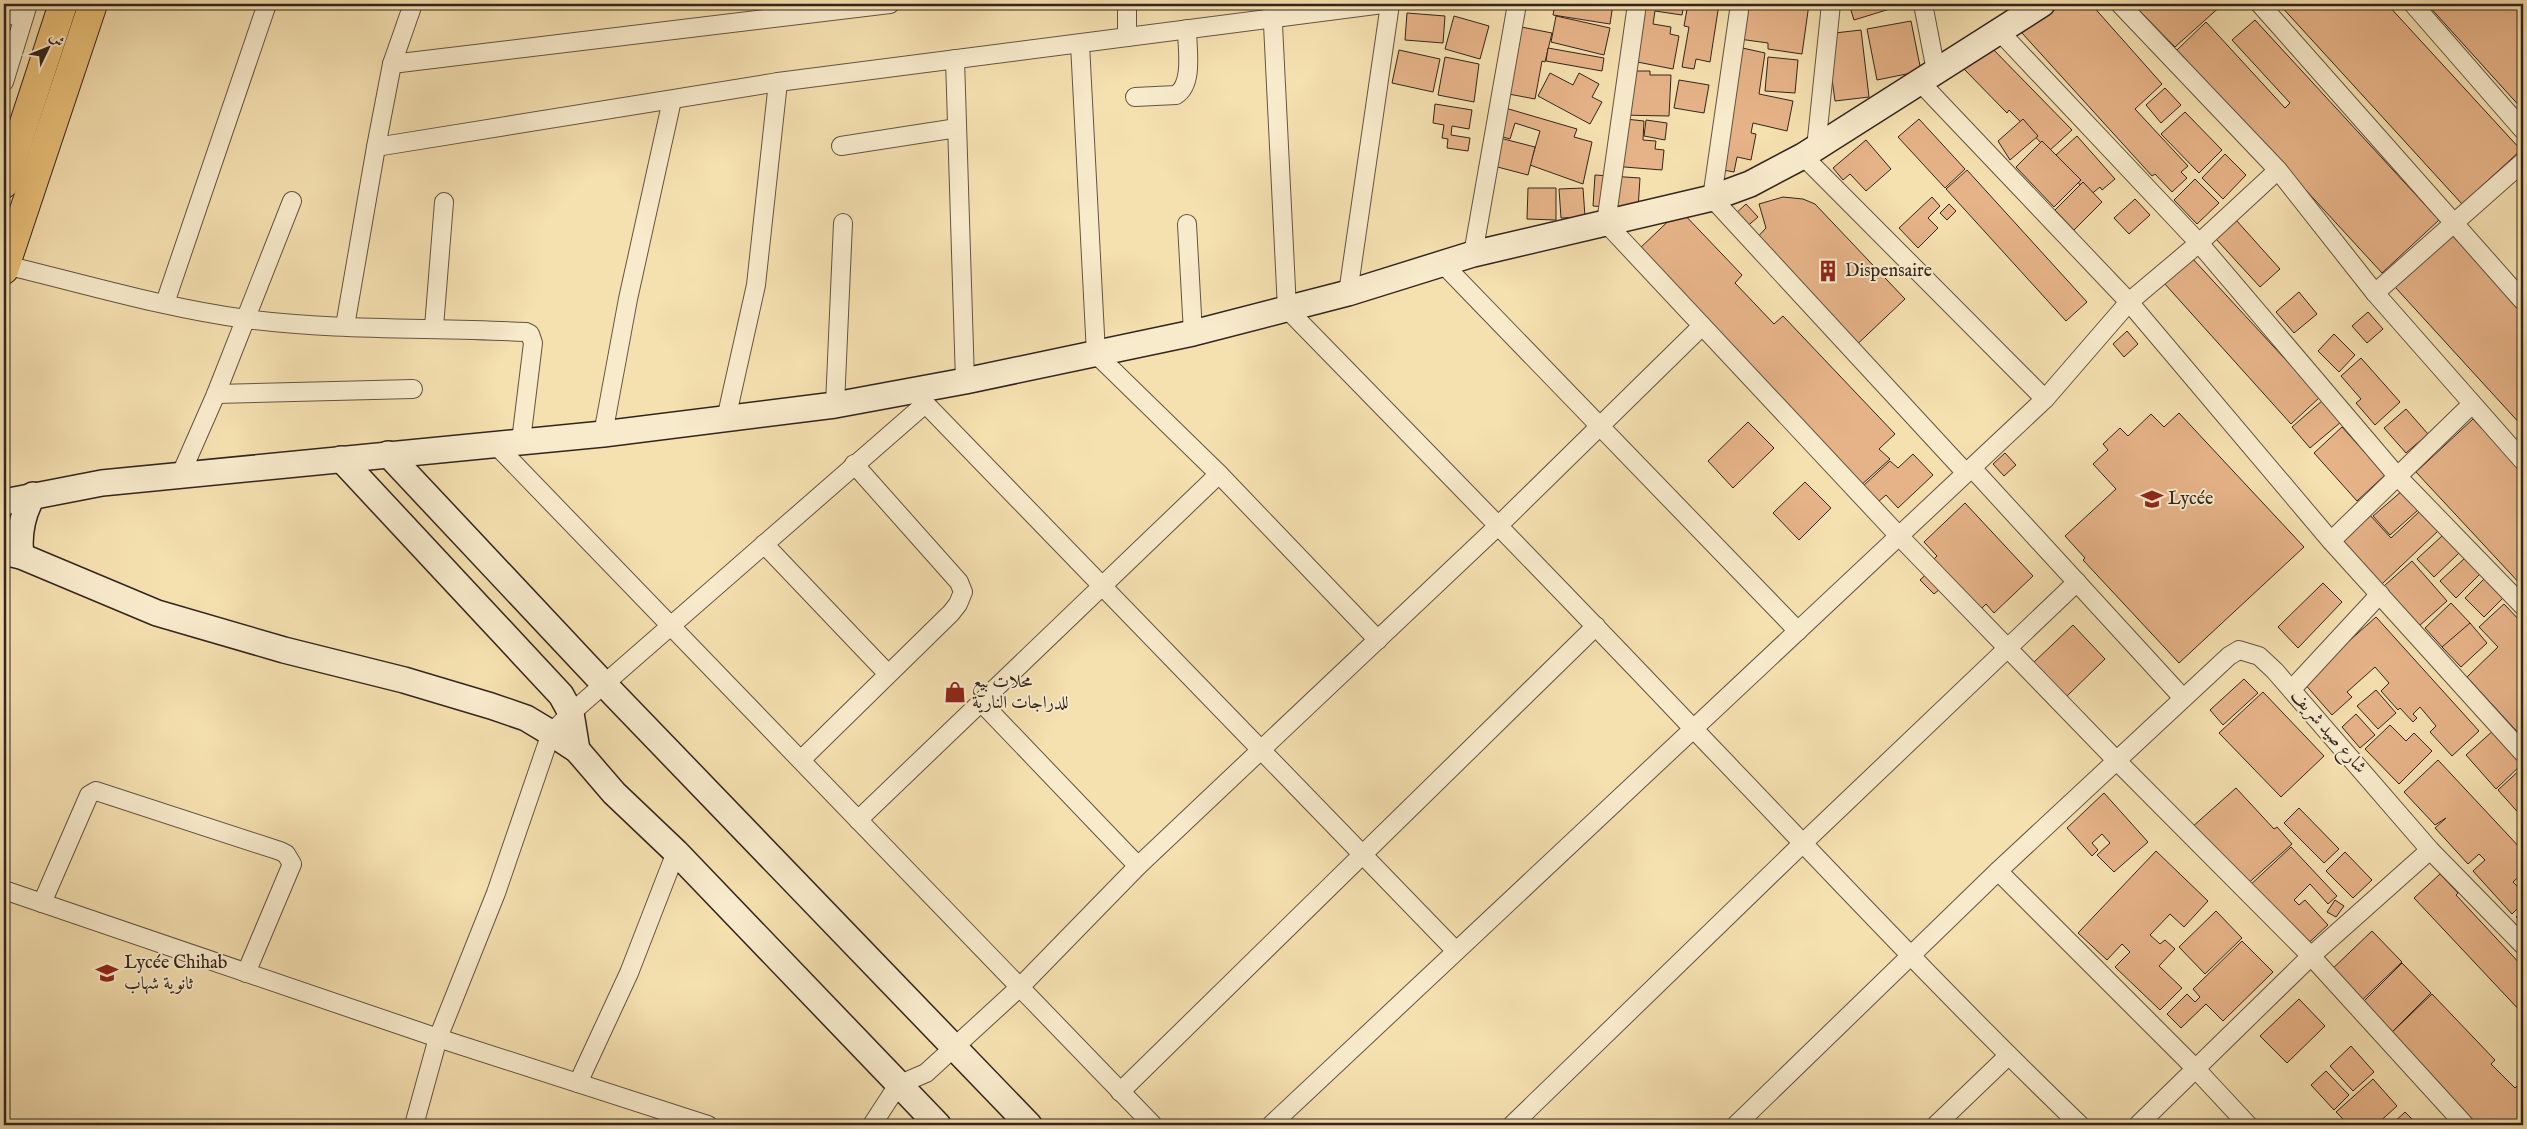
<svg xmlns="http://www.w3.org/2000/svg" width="2527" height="1129" viewBox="0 0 2527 1129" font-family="'IM FELL English',Amiri,serif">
  <rect width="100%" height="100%" fill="#f5e0b0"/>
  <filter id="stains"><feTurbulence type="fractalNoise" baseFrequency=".004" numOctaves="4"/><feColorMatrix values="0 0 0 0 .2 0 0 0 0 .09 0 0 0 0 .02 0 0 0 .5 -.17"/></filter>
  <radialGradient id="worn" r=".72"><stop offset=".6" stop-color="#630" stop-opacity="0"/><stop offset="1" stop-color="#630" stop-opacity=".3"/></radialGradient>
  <g fill="#e6b388" stroke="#34241c">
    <path d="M1555 4H1613L1610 24 1553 15Z"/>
    <path d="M1632 4H1684L1682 15 1655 11 1653 24 1671 27 1670 34 1679 36 1673 69 1622 59Z"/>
    <path d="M1688 4H1719L1710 62 1696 59 1694 69 1682 67 1689 27 1684 26Z"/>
    <path d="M1736 4H1809L1802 54 1768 49V43L1732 38Z"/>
    <path d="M1849 4H1906L1854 20Z"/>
    <path d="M2054 4H2068L2072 8 2076 4H2091L2162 84 2135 109 2188 166 2181 172 2187 178 2172 192 2155 174 2152 176 2022 33Z"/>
    <path d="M2133 4H2223L2175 47Z"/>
    <path d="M2279 4H2387L2521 150 2462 204Z"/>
    <path d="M2427 4H2481L2485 8 2489 4H2523V110Z"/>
    <path d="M1407 13 1445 16 1443 43 1405 40Z"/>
    <path d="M1454 16 1489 26 1480 59 1445 49Z"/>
    <path d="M1556 16 1610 28 1604 55 1551 42Z"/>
    <path d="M2255 20 2439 220 2382 273 2177 50 2206 22 2285 108 2290 103 2232 40Z"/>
    <path d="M1911 21 1921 71 1877 80 1867 29Z"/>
    <path d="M1511 25 1552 33 1545 62 1542 61 1535 99 1498 92Z"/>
    <path d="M1861 30 1869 97 1835 101 1826 34Z"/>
    <path d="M1988 44 2072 130 2049 151 2009 110 2007 113 1963 68Z"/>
    <path d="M1738 47 1765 53 1759 94 1793 101 1787 131 1753 123 1751 133 1756 134 1751 160 1737 157 1734 172 1712 168Z"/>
    <path d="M1548 48 1604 58 1602 71 1546 61Z"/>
    <path d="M1399 50 1440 59 1433 92 1392 83Z"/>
    <path d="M1445 57 1479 64 1474 102 1438 95Z"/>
    <path d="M1768 57 1798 60 1795 93 1765 91Z"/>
    <path d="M1619 71H1650V75H1671L1669 116 1619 115Z"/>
    <path d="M1550 73 1573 85 1579 73 1599 84 1592 97 1602 102 1590 124 1538 96Z"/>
    <path d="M1679 80 1709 85 1704 113 1674 108Z"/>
    <path d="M2165 88 2181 105 2161 123 2146 105Z"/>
    <path d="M1435 104 1472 110 1469 129 1452 126 1451 135 1470 138 1468 151 1447 148 1448 139 1442 138 1444 125 1433 123Z"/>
    <path d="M1495 105 1577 129 1574 137 1592 142 1583 184 1530 165 1540 131 1515 123 1510 139 1486 132Z"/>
    <path d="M2185 112 2222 150 2199 173 2161 134Z"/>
    <path d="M1616 118 1644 121 1643 140 1656 141 1655 149 1664 150 1662 170 1612 166Z"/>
    <path d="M1919 119 1965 169 1945 188 1898 137Z"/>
    <path d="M2023 119 2038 136 2010 160 1998 141Z"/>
    <path d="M1646 120 1667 123 1665 140 1644 136Z"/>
    <path d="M1492 136 1535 147 1528 175 1486 164Z"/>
    <path d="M2077 136 2115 179 2102 190 2100 187 2089 196 2056 155Z"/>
    <path d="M1866 140 1891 169 1866 191 1850 174 1843 180 1833 168Z"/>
    <path d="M2042 141 2081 180 2054 207 2016 167Z"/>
    <path d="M2225 154 2246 175 2223 199 2202 178Z"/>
    <path d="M1967 170 2087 302 2066 321 1946 189Z"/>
    <path d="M1595 175 1640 178 1638 209 1593 206Z"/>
    <path d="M2195 179 2219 203 2197 224 2174 200Z"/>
    <path d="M2083 182 2102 202 2074 230 2055 210Z"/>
    <path d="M1528 188H1556V220L1527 219Z"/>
    <path d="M1583 188 1585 217 1561 218 1559 189Z"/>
    <path d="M1783 197 1803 199 1815 204 1905 299 1849 352 1753 242 1766 228 1759 204Z"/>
    <path d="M1932 197 1940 206 1928 218 1938 228 1918 248 1899 228Z"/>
    <path d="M2135 199 2150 215 2129 234 2114 218Z"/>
    <path d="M1746 204 1758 217 1744 229 1733 216Z"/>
    <path d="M1949 204 1956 211 1947 220 1940 213Z"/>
    <path d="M1680 210 1742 275 1735 283 1774 324 1783 316 1895 434 1879 449 1890 459 1859 487 1638 250Z"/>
    <path d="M2236 220 2280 269 2260 287 2216 239Z"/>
    <path d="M2452 235 2523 312V427L2395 287Z"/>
    <path d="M2191 257 2320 397 2291 424 2164 283Z"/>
    <path d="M2299 292 2317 314 2294 333 2276 312Z"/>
    <path d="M2368 312 2383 329 2367 343 2352 326Z"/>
    <path d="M2127 331 2138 344 2124 357 2113 344Z"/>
    <path d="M2334 334 2355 355 2339 372 2318 351Z"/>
    <path d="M2361 358 2400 402 2375 425 2356 403 2361 399 2341 376Z"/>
    <path d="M2323 400 2341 422 2310 448 2292 427Z"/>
    <path d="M2406 409 2428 434 2406 453 2384 428Z"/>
    <path d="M2179 413 2304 547 2179 663 2083 560 2085 558 2065 536 2116 489 2093 464 2108 450 2103 444 2120 428 2128 436 2151 414 2164 427Z"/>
    <path d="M2473 419 2523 473V587L2416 472Z"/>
    <path d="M1748 422 1774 448 1733 488 1708 461Z"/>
    <path d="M2342 427 2385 475 2357 501 2314 453Z"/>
    <path d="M2005 453 2016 465 2004 476 1993 464Z"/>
    <path d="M1913 454 1933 475 1898 508 1886 495 1878 502 1863 486 1890 461 1898 468Z"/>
    <path d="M1805 482 1831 508 1799 540 1773 513Z"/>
    <path d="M2402 491 2418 510 2390 535 2373 516Z"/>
    <path d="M1965 503 2033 576 1994 613 1986 604 1977 613 1930 563 1937 556 1924 542Z"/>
    <path d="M2420 511 2438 531 2382 584 2341 540 2369 514 2391 538Z"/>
    <path d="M2442 536 2459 553 2434 577 2417 559Z"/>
    <path d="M2465 558 2480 574 2456 598 2440 581Z"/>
    <path d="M2412 561 2447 601 2419 626 2384 586Z"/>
    <path d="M1933 568 1941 588 1934 594 1920 580Z"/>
    <path d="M2484 579 2503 598 2484 617 2465 598Z"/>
    <path d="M2323 583 2342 602 2298 648 2278 627Z"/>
    <path d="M2451 603 2471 624 2444 649 2425 628Z"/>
    <path d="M2504 604 2523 624V738L2467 677 2498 647 2479 627Z"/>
    <path d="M2376 617 2479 731 2452 756 2430 732 2436 726 2420 707 2413 714 2417 718 2413 722 2400 708 2398 710 2381 691 2389 683 2375 667 2347 692 2352 697 2332 715 2303 682Z"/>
    <path d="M2470 623 2487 643 2461 667 2442 647Z"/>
    <path d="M2073 625 2105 659 2065 698 2032 664Z"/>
    <path d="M2244 679 2258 693 2223 725 2210 710Z"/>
    <path d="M2376 690 2396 713 2378 729 2357 706Z"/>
    <path d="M2263 692 2324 756 2281 797 2219 733Z"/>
    <path d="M2356 714 2375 735 2360 748 2342 727Z"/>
    <path d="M2390 725 2406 741 2414 733 2432 751 2399 784 2365 749Z"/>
    <path d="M2494 730 2523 763 2496 789 2466 755Z"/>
    <path d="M2438 760 2523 851V873L2513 882 2523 892V903L2512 914 2473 871 2485 860 2479 854 2468 864 2435 828 2446 818 2435 825 2404 792Z"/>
    <path d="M2523 767V818L2498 790Z"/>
    <path d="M2236 788 2274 829 2277 827 2292 844 2244 887 2191 828Z"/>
    <path d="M2104 793 2148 842 2114 872 2097 855 2110 843 2102 834 2092 843 2098 850 2092 856 2067 828Z"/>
    <path d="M2299 808 2339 849 2324 863 2284 823Z"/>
    <path d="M2291 847 2337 896 2328 904 2310 884 2294 900 2299 905 2305 900 2328 925 2302 949 2246 889Z"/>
    <path d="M2156 851 2208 901 2184 927 2170 914 2150 935 2160 944 2165 940 2175 949 2159 966 2182 988 2160 1010 2115 967 2130 952 2122 944 2107 960 2078 933Z"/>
    <path d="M2345 852 2372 880 2353 898 2326 871Z"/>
    <path d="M2440 874 2458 893 2456 895 2523 967V1014L2414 898Z"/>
    <path d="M2335 900 2344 906 2336 917 2327 912Z"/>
    <path d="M2523 910V924L2516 917Z"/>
    <path d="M2216 911 2242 938 2205 974 2179 947Z"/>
    <path d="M2372 931 2402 962 2358 1004 2328 973Z"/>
    <path d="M2242 941 2273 972 2223 1021 2206 1004 2181 1028 2167 1014 2187 994 2195 1002 2200 997 2193 989Z"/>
    <path d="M2402 963 2431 993 2387 1037 2358 1007Z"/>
    <path d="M2432 994 2495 1060 2491 1064 2515 1088 2519 1084 2523 1089V1105L2521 1107 2523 1110V1125H2472L2387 1037Z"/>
    <path d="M2299 999 2325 1026 2287 1063 2260 1036Z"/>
    <path d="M2351 1046 2374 1072 2353 1091 2330 1066Z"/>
    <path d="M2326 1071 2349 1095 2334 1110 2311 1085Z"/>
    <path d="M2373 1079 2397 1106 2376 1125H2349L2336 1112Z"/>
    <path d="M2405 1112 2418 1125H2391Z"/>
  </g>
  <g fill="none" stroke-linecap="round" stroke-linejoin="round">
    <g stroke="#645341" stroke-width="20">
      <g id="street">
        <path d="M1272 4 1287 309C1420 445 1554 582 1685 720 1816 856 1944 994 2080 1125"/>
        <path d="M1637 4 1606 223 1899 536 2116 760 2311 956 2465 1125"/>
        <path d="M1740 4 1712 198 1966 473"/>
        <path d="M1923 4 1936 71"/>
        <path d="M2120 4 2278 170 2375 293 2523 461"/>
        <path d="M2260 4 2523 301"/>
        <path d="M2413 4 2523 130"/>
        <path d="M4 13 23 18"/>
        <path d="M2000 32 2199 243 2398 477 2523 606"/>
        <path d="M1127 37V4"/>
        <path d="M1080 44 1096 354 1219 474 1378 640"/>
        <path d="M955 59 965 381"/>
        <path d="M392 64 890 4"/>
        <path d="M1919 81 2129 302 2331 541 2523 753"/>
        <path d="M4 82 28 4"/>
        <path d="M1135 97 1176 95C1194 84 1187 48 1187 29"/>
        <path d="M841 146 957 128"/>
        <path d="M376 147 778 82 1383 4"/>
        <path d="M1816 148 1831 4"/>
        <path d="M1803 156 2045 399"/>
        <path d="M1187 224 1193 333"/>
        <path d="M1473 254 1517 4"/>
        <path d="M1443 264 1798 631"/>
        <path d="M5 265C85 284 164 308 246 319 337 331 433 327 526 332L530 334 533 343 521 441"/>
        <path d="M1348 293 1390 4"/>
        <path d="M2375 293 2523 162"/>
        <path d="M165 303 267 4"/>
        <path d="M345 326 376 147 392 64 413 4"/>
        <path d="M434 327 444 202"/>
        <path d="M216 394 413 389"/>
        <path d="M917 395 1456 951"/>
        <path d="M835 405 843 223"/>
        <path d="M726 419 756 285 778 82"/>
        <path d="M603 434 628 299 672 100"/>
        <path d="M495 444 1153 1125"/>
        <path d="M1972 468 2183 698"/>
        <path d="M180 476 216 394 292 201"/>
        <path d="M2331 541 2471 405"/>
        <path d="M764 544 888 674"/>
        <path d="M2292 689 2380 594"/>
        <path d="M981 702 1138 866"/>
        <path d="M801 760 951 613 958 604 963 592 959 582 854 464"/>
        <path d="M858 820 1219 474"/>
        <path d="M1998 871 2195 1068 2248 1125"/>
        <path d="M4 890 438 1038 708 1125"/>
        <path d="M42 903 89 795 96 791 280 851 286 854 292 864 246 973"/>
        <path d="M578 1083 629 973 676 852"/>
        <path d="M1120 1092 1596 626"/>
        <path d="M414 1125 438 1038 496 893 551 733 571 713 925 404"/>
        <path d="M872 1125 898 1085 926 1073 1020 987 1138 866 1499 525 1702 326"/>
        <path d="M1271 1125 2045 399 2129 302 2199 243 2278 170"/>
        <path d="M1512 1125 1802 844 2077 582"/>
        <path d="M1736 1125 1998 871 2229 656 2239 650 2259 656 2275 671 2430 850 2523 945"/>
        <path d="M1936 1125 2008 1056"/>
        <path d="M2138 1125 2311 956 2430 850"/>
      </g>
    </g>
    <g stroke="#34241c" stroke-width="28">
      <g id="secondary">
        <path d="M388 454 604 684 1029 1125"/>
        <path d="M341 459 561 695 571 713 577 750"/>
        <path d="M4 502 102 483 603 434 835 405 965 381 1193 333 1348 293 1473 254 1712 198 1750 184 1803 156 2042 4"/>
        <path d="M4 552 21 556 157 613 284 650 404 680 491 706 526 718 551 733 577 750 614 793 676 852 938 1125"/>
        <path d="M21 556C18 534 22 515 33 495"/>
      </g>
    </g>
    <g stroke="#34241c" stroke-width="30">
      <g id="primary">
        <path d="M4 184 63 4"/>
        <path d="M4 270 93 4"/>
      </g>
    </g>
    <use href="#street" stroke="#f8ebcc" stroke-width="18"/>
    <use href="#secondary" stroke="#f8ebcc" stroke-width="25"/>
    <use href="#primary" stroke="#eac078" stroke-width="28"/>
  </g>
  <defs>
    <g id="building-bare" transform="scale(1.725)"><path d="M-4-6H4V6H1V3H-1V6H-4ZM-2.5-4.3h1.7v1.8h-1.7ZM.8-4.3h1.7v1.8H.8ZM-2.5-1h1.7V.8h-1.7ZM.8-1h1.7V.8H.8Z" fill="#8f2418" stroke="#f8ebcc" stroke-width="2.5" paint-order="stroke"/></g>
    <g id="school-bare" transform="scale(1.725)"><path d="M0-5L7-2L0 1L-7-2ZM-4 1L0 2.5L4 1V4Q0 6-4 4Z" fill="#8f2418" stroke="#f8ebcc" stroke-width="2.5" paint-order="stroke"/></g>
    <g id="shop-bare" transform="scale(1.725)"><path d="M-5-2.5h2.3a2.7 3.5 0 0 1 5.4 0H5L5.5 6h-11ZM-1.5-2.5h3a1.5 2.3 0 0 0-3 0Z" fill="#8f2418" stroke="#f8ebcc" stroke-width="2.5" paint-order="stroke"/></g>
  </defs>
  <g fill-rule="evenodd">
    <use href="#building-bare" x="1828" y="271"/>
    <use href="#school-bare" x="2152" y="499"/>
    <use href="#shop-bare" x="955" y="692"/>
    <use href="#school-bare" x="107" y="973"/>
  </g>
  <g text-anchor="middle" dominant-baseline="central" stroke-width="4" stroke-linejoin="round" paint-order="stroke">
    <g font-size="18" fill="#34241c" stroke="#f8ebcc" text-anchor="start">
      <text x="1845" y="271">Dispensaire</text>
      <text x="2168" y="499">Lycée</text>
      <text x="972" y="682">محلات بيع<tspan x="972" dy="21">للدراجات النارية</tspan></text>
      <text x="124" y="963">Lycée Chihab<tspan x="124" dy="21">ثانوية شهاب</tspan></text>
    </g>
    <g font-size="18" fill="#34241c" stroke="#f8ebcc">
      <text transform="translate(2328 732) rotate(49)">شارع صيد شريف</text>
    </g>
  </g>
  <rect width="2527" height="1129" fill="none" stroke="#f5e0b0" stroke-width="20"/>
  <rect x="5" y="5" width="2517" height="1119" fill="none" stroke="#34241c" stroke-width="2.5"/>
  <rect x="10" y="10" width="2507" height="1109" fill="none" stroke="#34241c"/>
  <g transform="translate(48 48) rotate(47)" stroke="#f8ebcc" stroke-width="4" paint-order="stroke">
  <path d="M0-4L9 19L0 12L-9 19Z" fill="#34241c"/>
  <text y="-8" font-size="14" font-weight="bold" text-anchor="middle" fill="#34241c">ش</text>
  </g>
  <rect width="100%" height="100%" filter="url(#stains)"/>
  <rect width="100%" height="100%" fill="url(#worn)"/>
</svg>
